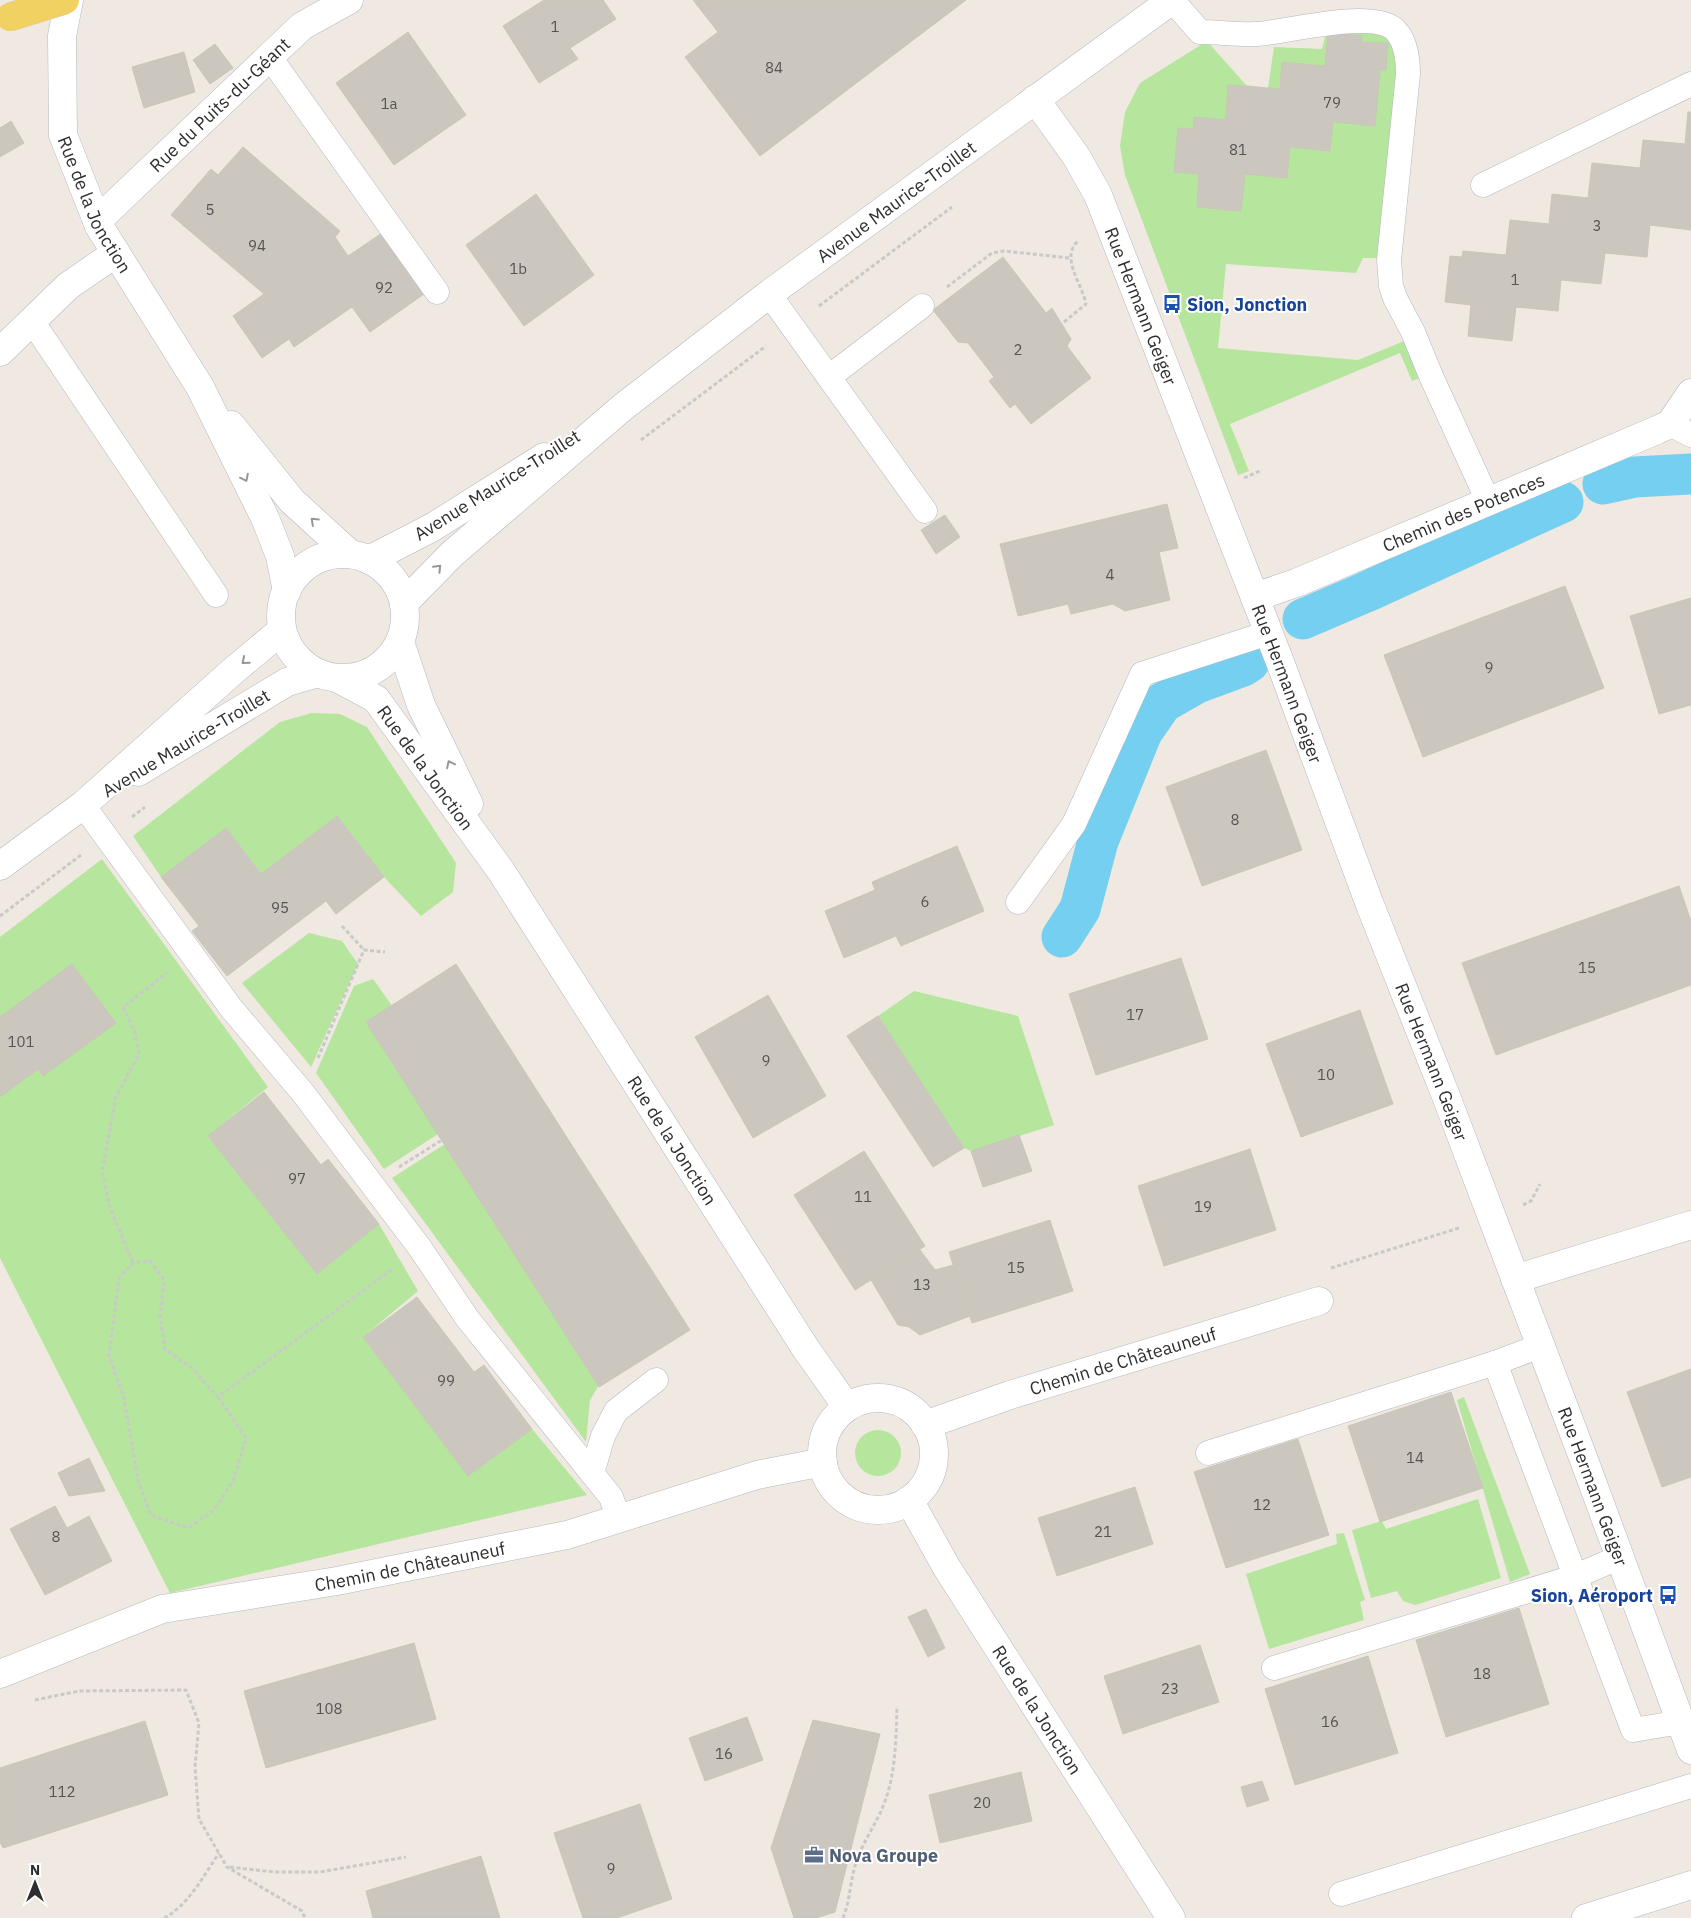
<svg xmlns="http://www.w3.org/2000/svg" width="1691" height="1918" viewBox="0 0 1691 1918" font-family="'IBM Plex Sans',sans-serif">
  <rect width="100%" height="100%" fill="#efe9e1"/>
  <g fill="#b6e59e">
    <path d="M1327 28 1400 33 1384 258H1363L1356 273 1226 264 1218 348 1358 360 1409 339 1425 376 1412 381 1400 353 1230 424 1249 471 1238 475 1125 175 1120 146 1125 112 1140 83 1207 41 1246 85 1268 88 1274 47 1322 49Z"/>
    <path d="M312 713 340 714 367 727 456 863 453 892 421 916 384 877 337 816 261 874 226 828 161 877 133 836 280 722Z"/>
    <path d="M102 859 268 1087 208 1136 317 1274 379 1224 418 1291 363 1337 468 1476 532 1429 587 1495 170 1593 0 1258V937Z"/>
    <path d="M309 933 342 941 358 964 311 1067 242 983Z"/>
    <path d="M373 979 393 1007 366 1022 438 1134 384 1169 316 1073 354 986Z"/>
    <path d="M914 991 1018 1016 1054 1125 971 1151 964 1148 878 1016Z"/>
    <path d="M445 1144 599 1385 590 1400 586 1442 392 1178Z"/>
    <path d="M1464 1397 1530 1574 1510 1582 1457 1400Z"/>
    <circle cx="878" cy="1453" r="23"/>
    <path d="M1478 1499 1501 1578 1415 1605 1403 1601 1397 1591 1371 1598 1352 1530 1382 1521 1386 1529Z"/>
    <path d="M1344 1533 1365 1600 1360 1602 1364 1620 1269 1649 1246 1574 1337 1544 1336 1534Z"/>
  </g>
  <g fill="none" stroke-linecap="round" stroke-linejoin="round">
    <g stroke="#75cff0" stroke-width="41">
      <path d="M1603 484 1635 477 1691 474"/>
      <path d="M1303 619 1366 592 1563 502"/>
      <path d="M1062 937 1080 909 1098 841 1142 732 1162 703 1197 683 1243 666 1249 662"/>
    </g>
  </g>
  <g fill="#cbc7bf" stroke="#cbc5ba">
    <path d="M544 0H603L616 19 570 48 578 59 539 83 503 26Z"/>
    <path d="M693 0H966L760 156 685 57 718 32Z"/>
    <path d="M408 32 466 115 394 165 336 83Z"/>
    <path d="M1328 32 1362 36 1361 42 1388 43 1386 70H1380L1375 126 1333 122 1330 151 1290 147 1287 178 1245 174 1241 211 1197 207 1199 174 1174 172 1178 128 1193 129 1194 117 1226 120 1228 85 1280 89 1282 62 1325 66Z"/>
    <path d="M215 44 233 68 210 84 193 60Z"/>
    <path d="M184 52 195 92 144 108 132 67Z"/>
    <path d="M1688 112H1691V230L1650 225 1647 257 1605 253 1601 284 1561 280 1558 311 1516 307 1512 341 1468 336 1471 305 1445 302 1450 256 1462 257 1463 251 1506 255 1510 220 1549 224 1552 194 1588 198 1592 163 1640 168 1643 140 1685 144Z"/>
    <path d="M11 121 24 143 0 157V128Z"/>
    <path d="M243 147 340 231 335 237 348 256 382 233 424 294 370 332 352 307 294 347 289 339 262 358 233 316 264 294 171 215 211 169 218 175Z"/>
    <path d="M536 194 594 275 524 326 466 245Z"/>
    <path d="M1003 257 1046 313 1052 308 1071 339 1067 346 1091 378 1031 424 1015 404 1010 408 989 381 994 377 968 343 958 342 933 310Z"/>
    <path d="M1167 504 1178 548 1159 552 1170 600 1125 611 1113 604 1071 614 1068 604 1018 616 1000 544Z"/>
    <path d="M945 515 960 537 936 554 921 530Z"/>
    <path d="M1565 586 1604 688 1423 757 1384 655Z"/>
    <path d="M1691 598V705L1659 714 1630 616Z"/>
    <path d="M1266 750 1302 850 1202 886 1166 787Z"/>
    <path d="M337 816 384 877 336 914 326 901 227 976 192 931 199 926 161 877 226 828 261 874Z"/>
    <path d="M957 846 984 911 901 946 896 936 844 958 825 911 875 890 872 882Z"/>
    <path d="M1679 886 1691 921V985L1496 1055 1462 963Z"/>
    <path d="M1181 958 1208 1039 1096 1075 1069 994Z"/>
    <path d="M72 964 116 1023 43 1076 38 1069 0 1097V1017Z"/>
    <path d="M456 964 690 1330 599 1387 366 1022Z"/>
    <path d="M768 995 826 1096 753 1138 695 1037Z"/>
    <path d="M1360 1010 1393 1104 1301 1137 1266 1044Z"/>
    <path d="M878 1016 964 1148 933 1167 847 1036Z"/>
    <path d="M264 1092 321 1165 328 1159 379 1224 317 1274 208 1136Z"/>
    <path d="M1019 1135 1032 1171 983 1187 971 1151Z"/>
    <path d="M1250 1149 1276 1230 1164 1266 1138 1186Z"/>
    <path d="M864 1151 925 1246 855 1290 794 1195Z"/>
    <path d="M1050 1220 1073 1291 972 1323 949 1252Z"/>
    <path d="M920 1250 935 1270 954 1265 970 1316 920 1335 909 1327 898 1325 871 1280Z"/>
    <path d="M417 1297 474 1372 484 1365 532 1429 468 1476 363 1337Z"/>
    <path d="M1691 1369V1477L1662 1487 1627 1392Z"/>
    <path d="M1451 1392 1483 1488 1380 1522 1348 1426Z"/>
    <path d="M1298 1439 1329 1535 1226 1568 1194 1472Z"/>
    <path d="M89 1458 105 1491 69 1496 58 1473Z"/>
    <path d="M1135 1487 1153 1544 1057 1576 1038 1518Z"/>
    <path d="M55 1506 67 1528 89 1516 112 1561 45 1595 10 1529Z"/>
    <path d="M1519 1608 1549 1704 1446 1737 1416 1640Z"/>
    <path d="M926 1609 945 1648 928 1657 908 1617Z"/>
    <path d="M414 1643 436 1719 266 1768 244 1691Z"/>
    <path d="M1200 1645 1219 1702 1123 1734 1104 1676Z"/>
    <path d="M1368 1656 1398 1753 1295 1785 1265 1689Z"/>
    <path d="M747 1717 763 1760 705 1781 689 1738Z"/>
    <path d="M813 1720 880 1734 835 1912 816 1918H794L771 1848Z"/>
    <path d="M145 1721 168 1795 3 1848 0 1842V1768Z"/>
    <path d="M1021 1772 1032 1821 940 1843 929 1795Z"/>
    <path d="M1262 1781 1269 1800 1247 1807 1241 1787Z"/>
    <path d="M640 1804 672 1899 617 1918H583L554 1833Z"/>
    <path d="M481 1856 500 1918H373L366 1891Z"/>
  </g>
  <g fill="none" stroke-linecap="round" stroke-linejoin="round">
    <g stroke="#b4b7c1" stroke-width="25">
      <g id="service">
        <path d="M1172 0 1200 32C1219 32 1238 35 1257 34 1287 32 1376 8 1396 31 1406 42 1408 61 1408 74L1389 260 1391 286 1395 298 1413 332 1431 376 1488 501"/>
        <path d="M269 56 437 292"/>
        <path d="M1483 185 1691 84"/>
        <path d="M769 294 925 511"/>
        <path d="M32 321 216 595"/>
        <path d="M829 377 922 306"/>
        <path d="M1670 424 1691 435"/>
        <path d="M83 805 231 1008 303 1093 420 1248 467 1318 611 1497 619 1519"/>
        <path d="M1018 902 1074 824 1142 674 1268 633"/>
        <path d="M1495 1363 1633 1730 1681 1722"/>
        <path d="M1208 1453 1495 1363 1540 1346"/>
        <path d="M592 1473 603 1436 616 1411 656 1380"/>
        <path d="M1274 1668 1574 1577 1620 1557"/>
        <path d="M1341 1894 1691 1786"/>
      </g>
    </g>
    <g stroke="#b4b7c1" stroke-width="29">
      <g id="minor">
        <path id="s1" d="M69 0 62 36 63 135 99 226 200 387 265 518 280 556 287 591"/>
        <path id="s2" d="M1035 99 1076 156 1098 195 1280 662 1370 905 1446 1096 1584 1460 1691 1750"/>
        <path id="s3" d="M97 221 302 26 349 0"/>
        <path d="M0 352 68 286 116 253"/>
        <path d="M231 425 292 501 350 554"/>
        <circle cx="343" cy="616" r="62"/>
        <path d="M369 560 433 527 544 457"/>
        <path id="s4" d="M1255 597 1296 583 1657 430 1670 424 1691 393"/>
        <path id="s5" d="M404 603 452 554 623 407 769 294 1172 0"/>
        <path d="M400 642 421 705 469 804"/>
        <path id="s6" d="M337 678 376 699 501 871 806 1349 847 1407"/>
        <path d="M138 772 287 682 318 673"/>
        <path d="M0 866 83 805 233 671 282 630"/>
        <path d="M1515 1279 1691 1225"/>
        <circle cx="878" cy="1454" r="56"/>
        <path id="s7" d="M925 1425 1010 1395 1319 1301"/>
        <path id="s8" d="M909 1500 947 1568 1171 1918"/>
        <path id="s9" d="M0 1674 162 1609 337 1581 567 1535 757 1475 823 1462"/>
        <path d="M1586 1918 1691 1885"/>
      </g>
    </g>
    <g stroke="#c9c9c9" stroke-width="3" stroke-dasharray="4 2.5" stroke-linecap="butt">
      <path d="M947 287 992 253 1004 251 1070 258"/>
      <path d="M819 306 952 207"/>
      <path d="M1064 322 1086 304C1082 283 1059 257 1079 240"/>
      <path d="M641 440 766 346"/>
      <path d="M1244 478 1262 470"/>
      <path d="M132 817 145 807"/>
      <path d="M0 916 81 855"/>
      <path d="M342 926 364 950"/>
      <path d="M318 1058 364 950 385 952"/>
      <path d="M399 1167 442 1140"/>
      <path d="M1523 1205 1531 1201 1540 1184"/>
      <path d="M133 1262 110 1208 102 1171 116 1097 139 1054 135 1032 123 1007 167 973"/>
      <path d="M1331 1268 1459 1228"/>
      <path d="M218 1397 246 1438 233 1481 214 1510 188 1528 151 1515 138 1480 124 1399 109 1355 119 1278 133 1263 150 1261 164 1280 160 1317 165 1349 191 1367 218 1397 394 1268"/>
      <path d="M35 1700 79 1691 186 1690 199 1723 195 1767 199 1819 227 1867 302 1911 305 1918"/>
      <path d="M230 1867 274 1872H320L406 1857"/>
      <path d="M164 1918C188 1906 204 1875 219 1853"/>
      <path d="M843 1918C850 1901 850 1883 855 1866 861 1844 876 1825 884 1804 896 1773 896 1738 897 1706"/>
    </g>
    <use href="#service" stroke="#fff" stroke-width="24"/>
    <use href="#minor" stroke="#fff" stroke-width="28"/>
    <g stroke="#c9c9c9" stroke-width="29" stroke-linecap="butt">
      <path id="primary-bridge" d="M10 17 65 0"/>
    </g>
    <use href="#primary-bridge" stroke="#f2d163" stroke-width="28"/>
  </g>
  <defs><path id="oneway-chevron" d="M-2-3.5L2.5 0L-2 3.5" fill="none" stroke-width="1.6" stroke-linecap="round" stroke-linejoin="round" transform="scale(1.25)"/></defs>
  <g stroke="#969696">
    <use href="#oneway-chevron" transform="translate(245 478) rotate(64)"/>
    <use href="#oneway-chevron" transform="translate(314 521) rotate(-137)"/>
    <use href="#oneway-chevron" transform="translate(438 568) rotate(-46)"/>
    <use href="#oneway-chevron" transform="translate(245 661) rotate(140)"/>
    <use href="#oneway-chevron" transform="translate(450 764) rotate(-116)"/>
  </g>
  <defs>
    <g id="bus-bare" transform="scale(1.5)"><path d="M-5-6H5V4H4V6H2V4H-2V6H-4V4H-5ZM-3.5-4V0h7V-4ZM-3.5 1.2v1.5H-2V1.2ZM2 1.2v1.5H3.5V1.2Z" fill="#1a4fb4" stroke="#fff" stroke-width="2.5" paint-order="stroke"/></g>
    <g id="office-bare" transform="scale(1.5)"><path d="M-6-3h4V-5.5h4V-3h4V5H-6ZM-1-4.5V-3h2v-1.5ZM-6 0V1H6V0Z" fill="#5c6f8a" stroke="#fff" stroke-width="2.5" paint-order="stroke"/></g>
  </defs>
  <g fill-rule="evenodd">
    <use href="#bus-bare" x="1172" y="304"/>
    <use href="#bus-bare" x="1668" y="1595"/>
    <use href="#office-bare" x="814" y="1855"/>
  </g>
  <g text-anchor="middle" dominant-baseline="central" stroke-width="4" stroke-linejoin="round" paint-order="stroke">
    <g font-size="15" fill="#555452">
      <text x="555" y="26">1</text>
      <text x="774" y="67">84</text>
      <text x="1332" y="102">79</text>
      <text x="389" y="103">1a</text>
      <text x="1238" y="149">81</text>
      <text x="210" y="209">5</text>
      <text x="1597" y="225">3</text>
      <text x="257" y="245">94</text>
      <text x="518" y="268">1b</text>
      <text x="1515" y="279">1</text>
      <text x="384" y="287">92</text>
      <text x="1018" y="349">2</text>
      <text x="1110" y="574">4</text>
      <text x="1489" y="667">9</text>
      <text x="1235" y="819">8</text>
      <text x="925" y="901">6</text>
      <text x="280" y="907">95</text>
      <text x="1587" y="967">15</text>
      <text x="1135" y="1014">17</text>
      <text x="21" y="1041">101</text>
      <text x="766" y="1060">9</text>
      <text x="1326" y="1074">10</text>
      <text x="297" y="1178">97</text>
      <text x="863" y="1196">11</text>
      <text x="1203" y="1206">19</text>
      <text x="1016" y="1267">15</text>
      <text x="922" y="1284">13</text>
      <text x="446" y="1380">99</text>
      <text x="1415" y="1457">14</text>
      <text x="1262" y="1504">12</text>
      <text x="1103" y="1531">21</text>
      <text x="56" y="1536">8</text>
      <text x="1482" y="1673">18</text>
      <text x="1170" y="1688">23</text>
      <text x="329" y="1708">108</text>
      <text x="1330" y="1721">16</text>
      <text x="724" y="1753">16</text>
      <text x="62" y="1791">112</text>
      <text x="982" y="1802">20</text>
      <text x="611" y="1868">9</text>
    </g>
    <g font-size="18" fill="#2e2e2e" stroke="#fff">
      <text stroke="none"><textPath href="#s3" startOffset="169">Rue du Puits-du-Géant</textPath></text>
      <text stroke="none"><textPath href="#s5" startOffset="636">Avenue Maurice-Troillet</textPath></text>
      <text stroke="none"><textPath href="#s1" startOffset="212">Rue de la Jonction</textPath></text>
      <text stroke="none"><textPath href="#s2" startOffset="234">Rue Hermann Geiger</textPath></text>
      <text transform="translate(497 485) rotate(-32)">Avenue Maurice-Troillet</text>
      <text stroke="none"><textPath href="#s4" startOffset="225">Chemin des Potences</textPath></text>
      <text stroke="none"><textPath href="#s2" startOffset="639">Rue Hermann Geiger</textPath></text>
      <text transform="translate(186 743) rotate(-31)">Avenue Maurice-Troillet</text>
      <text stroke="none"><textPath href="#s6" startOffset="129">Rue de la Jonction</textPath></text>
      <text stroke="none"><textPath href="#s2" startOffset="1044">Rue Hermann Geiger</textPath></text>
      <text stroke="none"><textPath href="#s6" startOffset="576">Rue de la Jonction</textPath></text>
      <text stroke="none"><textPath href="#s7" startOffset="208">Chemin de Châteauneuf</textPath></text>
      <text stroke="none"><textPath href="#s2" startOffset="1498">Rue Hermann Geiger</textPath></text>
      <text stroke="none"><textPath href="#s9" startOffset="426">Chemin de Châteauneuf</textPath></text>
      <text stroke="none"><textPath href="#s8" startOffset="246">Rue de la Jonction</textPath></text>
    </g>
    <g font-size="18" font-weight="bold" fill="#164399" stroke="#fff" text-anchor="start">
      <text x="1187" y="304">Sion, Jonction</text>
      <text x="1653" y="1595" text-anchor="end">Sion, Aéroport</text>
    </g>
    <g font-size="18" font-weight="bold" fill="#4e5e75" stroke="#fff" text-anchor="start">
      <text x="829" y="1855">Nova Groupe</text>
    </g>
  </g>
  <g transform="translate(35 1883)" stroke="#ffffff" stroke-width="4" paint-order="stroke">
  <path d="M0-4L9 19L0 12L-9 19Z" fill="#2e2e2e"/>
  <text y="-8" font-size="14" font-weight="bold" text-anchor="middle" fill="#2e2e2e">N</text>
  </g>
</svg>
